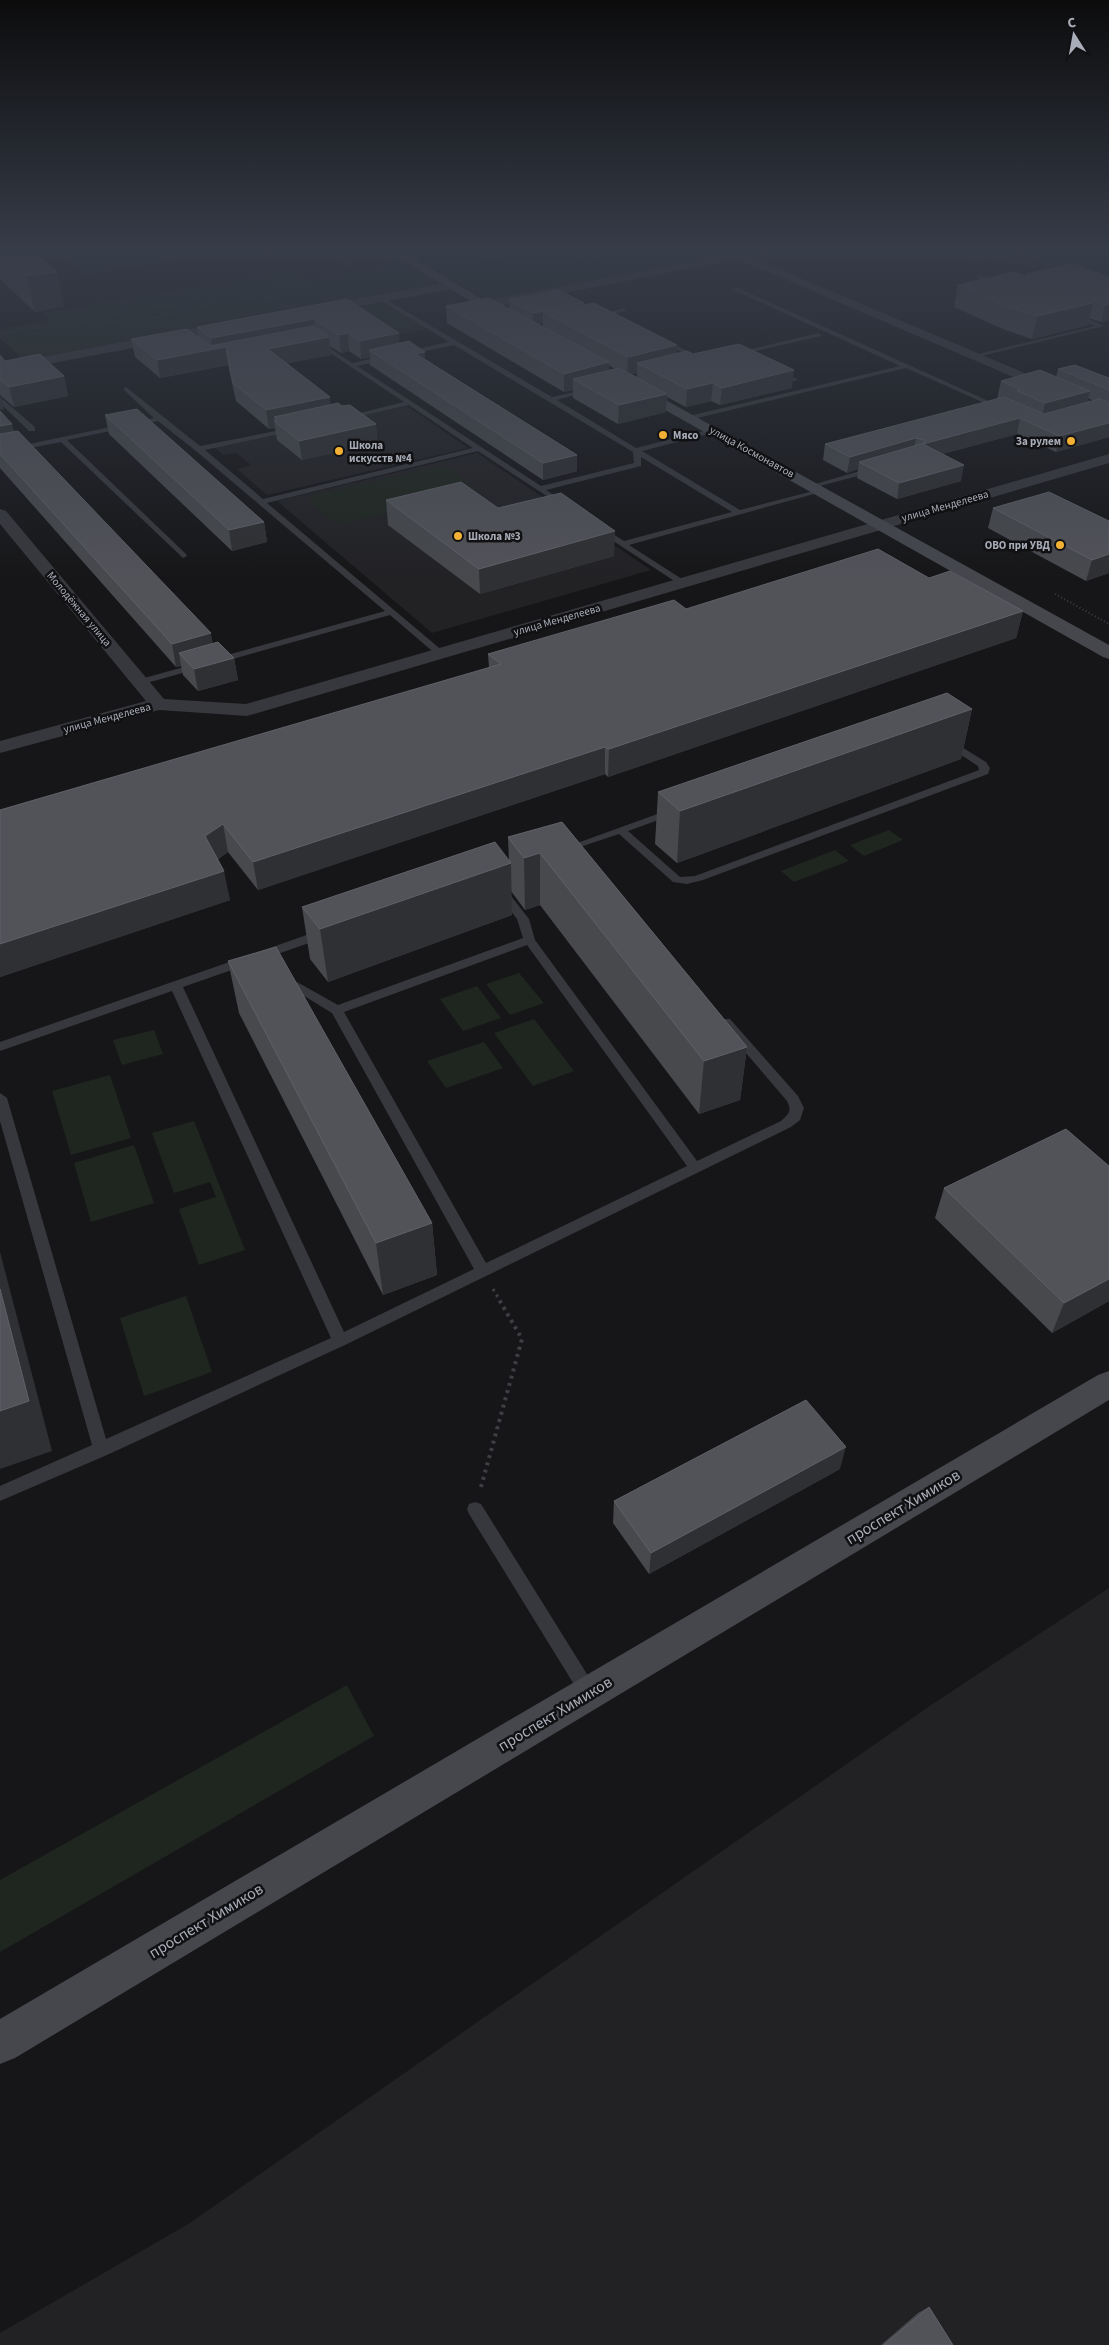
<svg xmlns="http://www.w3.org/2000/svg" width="1109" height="2345" viewBox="0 0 1109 2345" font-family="'Source Sans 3',sans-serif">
  <rect width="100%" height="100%" fill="#161618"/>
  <g fill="#222225">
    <path d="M407 406 468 448 267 495 237 469 251 465 236 453 223 455 214 447Z"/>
    <path d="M477 453 651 570 432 633 277 501Z"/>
    <path d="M1109 1588V2345H0V2333L190 2223 931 1705Z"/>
  </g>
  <g fill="#1e261f">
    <path d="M53 251H167L179 259 84 275Z"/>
    <path d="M400 251H703L719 258 493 302Z"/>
    <path d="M1036 251H1109V289L1037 263 1035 254Z"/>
    <path d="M388 255 428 274 434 281 429 285 412 291 26 362 0 338V329L50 320 43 313 293 270 311 280 394 264 385 260Z"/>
    <path d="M385 302 426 329 384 337 344 310Z"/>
    <path d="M437 467 449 468 475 489 467 494 346 523 332 520 311 503 310 499 315 495Z"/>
    <path d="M889 830 903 840 864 856 850 845Z"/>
    <path d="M835 850 849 861 794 882 781 871Z"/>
    <path d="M519 973 544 1003 510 1015 486 984Z"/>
    <path d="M477 986 501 1018 463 1031 440 999Z"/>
    <path d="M534 1019 574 1071 533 1086 494 1033Z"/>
    <path d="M154 1030 163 1054 122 1065 113 1040Z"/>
    <path d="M484 1042 503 1068 446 1088 427 1061Z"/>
    <path d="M110 1075 131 1138 71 1155 52 1091Z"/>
    <path d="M194 1121 245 1250 199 1265 179 1209 216 1197 210 1182 174 1193 152 1133Z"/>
    <path d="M134 1145 154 1203 91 1222 74 1163Z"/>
    <path d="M186 1296 212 1372 144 1396 120 1318Z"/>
    <path d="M347 1685 374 1736 0 1952V1880Z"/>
  </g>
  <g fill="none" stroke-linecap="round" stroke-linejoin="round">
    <g stroke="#3d3f44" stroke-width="1" stroke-dasharray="1 2" stroke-linecap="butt">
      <path d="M324 251 371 279"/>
      <path d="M532 251 568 269"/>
      <path d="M566 251 592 264"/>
      <path d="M957 251 977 259"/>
      <path d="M974 251 1038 267"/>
      <path d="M455 264 528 251"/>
      <path d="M469 274 490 251"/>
      <path d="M382 277 379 274 388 271"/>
      <path d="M478 279 625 251"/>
      <path d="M166 305H179L184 308 170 314 155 312V308Z"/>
      <path d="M246 310 296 283"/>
      <path d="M249 314 297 305"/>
      <path d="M99 317 185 299 249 292 359 272"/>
      <path d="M21 331 27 334H71"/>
      <path d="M80 333 70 328 79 322 91 319 113 321 165 316 227 299 304 295"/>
      <path d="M0 334 76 321"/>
      <path d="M6 334 20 346"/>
    </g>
    <path stroke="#3d3f44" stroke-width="2" stroke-dasharray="1 2.5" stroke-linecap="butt" d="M1055 594 1109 624"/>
    <path stroke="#3d3f44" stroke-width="3" stroke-dasharray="2.5 4" stroke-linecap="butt" d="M493 1289 498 1297"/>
    <path stroke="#3d3f44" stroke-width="4" stroke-dasharray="3 4.5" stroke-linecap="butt" d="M481 1487 522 1339 497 1296"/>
    <g fill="#37383d" fill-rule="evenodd">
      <path d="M267 251H282L264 255 261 253Z"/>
      <path d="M978 275 1002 284 1003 285 998 286 976 278Z"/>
      <path d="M736 287 1004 408 1006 409 1000 410 906 368 689 420V416L900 366 734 290Z"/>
      <path d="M380 296 552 397 592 388V390L557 400 636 448 716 428V432L642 451 740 510 821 489 825 491 629 545 685 581 686 583 682 586 595 529 602 527 624 541 732 512 641 457V466L546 490 568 504V508H565L478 451 267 503 444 652V656H438L390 615 143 684H137V680L385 611 196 451 158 421 67 440 186 554 187 556 183 558 61 442 0 454V450L154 418 124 390V388L126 387 200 446 296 427 297 429 293 431 205 450 263 499 473 448 409 405 344 420 340 418 404 402 312 341V339H316L352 363 449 342 378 299ZM454 345 633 452 634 463 541 486 357 366Z"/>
      <path d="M624 308 626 311 596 318 593 316Z"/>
      <path d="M1071 312 1104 326 973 358 970 356 1095 326 1069 315Z"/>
      <path d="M819 333 821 336 734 356 731 354Z"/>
      <path d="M659 339H663L705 360 700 361 659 341Z"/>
      <path d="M775 368 797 379 798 380 793 381 773 371Z"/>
      <path d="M0 397 35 427V431H29L0 403Z"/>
      <path d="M874 467 878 469 877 471 812 488 808 486Z"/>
      <path d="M947 738 986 762 990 768 988 774 703 880 687 884 673 882 619 834 574 849 569 846 674 808 679 811 678 813 628 831 680 877 695 876 979 770 978 766 943 743 942 741Z"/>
      <path d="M500 886 504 887 529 919 535 940 697 1161 781 1121C789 1114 792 1111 787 1101L722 1025 720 1022 722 1019H730L798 1096 804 1108 800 1120 791 1127 345 1345 107 1455 0 1501V1486L92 1445 0 1121V1093L7 1098 106 1439 331 1338 172 991 0 1051V1042L321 930H329L331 933 329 936 183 987 344 1332 474 1269 332 1013 278 980 284 976 288 977 338 1005 523 938 517 919 494 889ZM527 945 687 1166 486 1263 344 1012Z"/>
      <path d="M475 1502 481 1504 595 1687 598 1693 595 1699 589 1702 583 1699 469 1514 467 1509 469 1504Z"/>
    </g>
    <g fill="#37383d" fill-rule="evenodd">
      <path d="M746 251H763L762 254 751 257 1109 409V418L738 259 484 309 478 305 484 301Z"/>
      <path d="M450 282 454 283 456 286 454 289 316 314 310 310 316 306Z"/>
      <path d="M235 321 241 325 239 328 0 373V365Z"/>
      <path d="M1109 454V463L254 714 247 716 159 710 0 753V741L146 701 0 524V509L6 511 164 699 246 704Z"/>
    </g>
    <g fill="#45474d" fill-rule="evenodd">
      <path d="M388 251H402L515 319 513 322H505Z"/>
      <path d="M633 382 1109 645V659L1103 657 628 389 626 386Z"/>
      <path d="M1109 1371V1400L15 2058 0 2064V2019L1098 1375Z"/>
    </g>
  </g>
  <g fill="#47494d" fill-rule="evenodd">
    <path d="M0 251 64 306 35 312 0 279Z"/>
    <path d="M1026 274 1109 277V320L1101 322 1089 318 1088 325 1032 339 1003 329 954 307 958 285 1026 277Z"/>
    <path d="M347 299 400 343 425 352V359L577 455V471L543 480 370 365V357L361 359 349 351 341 353 330 346 331 355 287 363 331 405 342 406 376 424 377 443 302 460 277 440 275 428 269 429 236 401 228 365 160 378 135 357 131 339 198 337 197 327Z"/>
    <path d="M509 300 584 305 676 354H693L792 388 720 405 711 401 686 407 667 397 666 412 618 424 573 398V390L564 392 447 323 446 306 509 309ZM543 323V327L537 324ZM609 365 615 369 608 370ZM637 373V377L631 374Z"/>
    <path d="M0 355 5 361 64 376 68 396 14 407 0 395Z"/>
    <path d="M1058 369 1109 378V437L1056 452 1017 434 942 454 961 481 897 499 857 478 858 469 847 473 823 460 825 444 997 399 1001 381 1056 377ZM1088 398 1094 401 1087 402Z"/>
    <path d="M0 411 14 431 213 644 234 658 238 680 198 691 183 675 181 666 176 667 0 468Z"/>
    <path d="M105 415 264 522 267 542 232 551 109 434Z"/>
    <path d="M386 500 498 508 614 556 480 594 388 525Z"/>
    <path d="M993 508 1109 521V573L1086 581 988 528Z"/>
    <path d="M929 578 1023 611 1016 638 608 777 605 774 258 890 228 852 218 859 230 900 0 977V810L489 668 488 654 686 609Z"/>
    <path d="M972 709 961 759 677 863 655 844 658 792Z"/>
    <path d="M562 822 747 1047 740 1100 699 1114 540 905 525 910 511 891 512 915 328 982 310 959 302 907 509 861 508 837Z"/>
    <path d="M228 961 432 1223 437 1275 383 1295 239 1013Z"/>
    <path d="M1109 1166V1301L1052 1333 935 1218 944 1188Z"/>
    <path d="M840 1469 649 1574 613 1523 614 1501Z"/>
    <path d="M929 2307 953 2345H881L918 2313Z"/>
  </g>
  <g fill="#2f3033">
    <path d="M57 272 64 306 35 312 26 276Z"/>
    <path d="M584 303V315L543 312V323L533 324V313Z"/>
    <path d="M1093 303 1088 325 1032 339 1037 316Z"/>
    <path d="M1109 304V320L1101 322 1105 305Z"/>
    <path d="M314 319 316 336 226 347 228 365 160 378 157 360 212 349 211 338Z"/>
    <path d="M348 333 349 351 341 353 339 335Z"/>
    <path d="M399 333 400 351 369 350 370 357 361 359 360 341Z"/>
    <path d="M329 337 331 355 270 367 268 349Z"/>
    <path d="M677 345 676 363H637V373L627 375 628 357Z"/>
    <path d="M425 352 426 367 416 354Z"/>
    <path d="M609 362 608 380 573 379V390L564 392V374Z"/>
    <path d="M794 370 792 388 720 405 722 388Z"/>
    <path d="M64 376 68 396 14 407 9 387Z"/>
    <path d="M713 383 711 401 686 407 687 389Z"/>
    <path d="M1090 391 1085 410 1041 422 1045 403Z"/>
    <path d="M667 394 666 412 618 424 619 405Z"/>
    <path d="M0 395 4 409 0 410Z"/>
    <path d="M330 397 332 416 277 420 274 417 275 428 269 429 266 410Z"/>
    <path d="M1020 418 1017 434 920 460 923 444Z"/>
    <path d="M1109 418V437L1056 452 1059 436Z"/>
    <path d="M12 424 17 444 0 448V426Z"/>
    <path d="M376 424 377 443 302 460 299 441Z"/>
    <path d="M916 438 913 453 859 462 858 469 847 473 850 457Z"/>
    <path d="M577 455V471L543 480V463Z"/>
    <path d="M964 465 961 481 897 499 899 483Z"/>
    <path d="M264 522 267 542 232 551 229 530Z"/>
    <path d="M615 531 614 556 480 594 479 569Z"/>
    <path d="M1109 554V573L1086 581 1092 560Z"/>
    <path d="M1023 611 1016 638 608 777 609 749Z"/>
    <path d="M211 633 215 656 179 653 181 666 176 667 172 644Z"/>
    <path d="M234 658 238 680 198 691 194 669Z"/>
    <path d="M972 709 961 759 677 863 680 811Z"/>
    <path d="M605 747V774L258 890 253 862Z"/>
    <path d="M223 824 228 852 210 864 205 836Z"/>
    <path d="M540 853V905L525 910 524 858Z"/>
    <path d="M511 863 512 915 328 982 320 929Z"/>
    <path d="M224 871 230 900 0 977V944Z"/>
    <path d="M747 1047 740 1100 699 1114 704 1061Z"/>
    <path d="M432 1223 437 1275 383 1295 376 1243Z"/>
    <path d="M0 1252 52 1451 0 1469Z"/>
    <path d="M1109 1279V1301L1052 1333 1064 1303Z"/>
    <path d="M846 1447 840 1469 649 1574 651 1553Z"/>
  </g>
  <g fill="#525359" stroke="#5f6168">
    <path d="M0 251H33L57 272 26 276 0 253Z"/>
    <path d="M1073 264 1109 277V304L1105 305 1026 274Z"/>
    <path d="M1014 272 1093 303 1037 316 1008 307 958 285Z"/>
    <path d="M559 290 584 303 533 313 509 300Z"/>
    <path d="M489 298 609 362 564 374 446 306Z"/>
    <path d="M347 299 399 333 360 341 348 333 339 335 314 319 211 338 197 327Z"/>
    <path d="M594 303 677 345 628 357 543 312Z"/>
    <path d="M313 326 329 337 268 349 330 397 266 410 233 383 226 347 157 360 131 339 187 329 210 346Z"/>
    <path d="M409 341 425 352 416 354 577 455 543 463 369 350Z"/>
    <path d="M739 344 794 370 722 388 713 383 687 389 637 363 687 351 693 354Z"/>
    <path d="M40 354 64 376 9 387 0 380V355L5 361Z"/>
    <path d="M1075 365 1109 378V390L1058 369Z"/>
    <path d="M619 368 667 394 619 405 573 379Z"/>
    <path d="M1040 370 1090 391 1045 403 1017 391 1021 390 1001 381Z"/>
    <path d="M1004 397 1044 414 1099 399 1109 402V423L1059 436 1020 418 923 444 964 465 899 483 859 462 924 443V440L916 438 850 457 825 444Z"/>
    <path d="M338 403 342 406 350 405 376 424 299 441 274 421 277 420 274 417Z"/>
    <path d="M137 409 264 522 229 530 105 415Z"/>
    <path d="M0 411 12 424 0 426Z"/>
    <path d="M18 431 211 633 172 644 0 454V434Z"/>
    <path d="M461 482 498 508 561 493 615 531 479 569 386 500Z"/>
    <path d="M1049 492 1109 521V554L1092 560 993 508Z"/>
    <path d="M878 549 929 578 950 571 1023 611 609 749 605 747 253 862 223 824 205 836 224 871 0 944V810L501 664 488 654 674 600 686 609Z"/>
    <path d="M218 642 234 658 194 669 179 653Z"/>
    <path d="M947 693 972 709 680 811 658 792Z"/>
    <path d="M562 822 747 1047 704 1061 540 853 524 858 508 837Z"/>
    <path d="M495 842 511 863 320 929 302 907Z"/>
    <path d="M276 947 432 1223 376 1243 228 961Z"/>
    <path d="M1066 1129 1109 1166V1279L1064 1303 944 1188Z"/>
    <path d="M0 1289 29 1401 0 1411Z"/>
    <path d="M806 1400 846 1447 651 1553 614 1501Z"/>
    <path d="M929 2307 953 2345H884Z"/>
  </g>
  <linearGradient id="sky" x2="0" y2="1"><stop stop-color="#0c0c0d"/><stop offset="0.43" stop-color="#363c48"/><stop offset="1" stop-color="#363c48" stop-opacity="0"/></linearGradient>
  <rect width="1109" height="579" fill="url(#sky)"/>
  <g fill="#f2b134" stroke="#111113" stroke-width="2">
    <circle cx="663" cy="435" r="5"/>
    <circle cx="1071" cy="441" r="5"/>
    <circle cx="339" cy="451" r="5"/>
    <circle cx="458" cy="536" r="5"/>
    <circle cx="1060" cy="545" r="5"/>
  </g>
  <g text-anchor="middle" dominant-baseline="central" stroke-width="5" stroke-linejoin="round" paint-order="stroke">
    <g font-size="11" font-weight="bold" fill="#a8adb8" stroke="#111113" text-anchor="start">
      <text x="673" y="435">Мясо</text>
      <text x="1061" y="441" text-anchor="end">За рулем</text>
      <text x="349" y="445">Школа<tspan x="349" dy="13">искусств №4</tspan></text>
      <text x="468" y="536">Школа №3</text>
      <text x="1050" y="545" text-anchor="end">ОВО при УВД</text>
    </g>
    <g font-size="11" fill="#a8adb8" stroke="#111113">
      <text transform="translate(752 452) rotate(29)">улица Космонавтов</text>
      <text transform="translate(945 506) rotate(-16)">улица Менделеева</text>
      <text transform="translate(79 609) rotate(50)">Молодёжная улица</text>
      <text transform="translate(557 620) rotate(-16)">улица Менделеева</text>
      <text transform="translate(107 718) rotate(-15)">улица Менделеева</text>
    </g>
    <g font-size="16" fill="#a8adb8" stroke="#111113">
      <text transform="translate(903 1507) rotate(-31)">проспект Химиков</text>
      <text transform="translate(555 1714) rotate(-31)">проспект Химиков</text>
      <text transform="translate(206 1921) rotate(-31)">проспект Химиков</text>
    </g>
  </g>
  <g transform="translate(1074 35) rotate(349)" stroke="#111113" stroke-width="4" paint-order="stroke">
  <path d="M0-4L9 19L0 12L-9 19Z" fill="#a8adb8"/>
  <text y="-8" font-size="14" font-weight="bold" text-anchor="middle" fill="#a8adb8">С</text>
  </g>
</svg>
